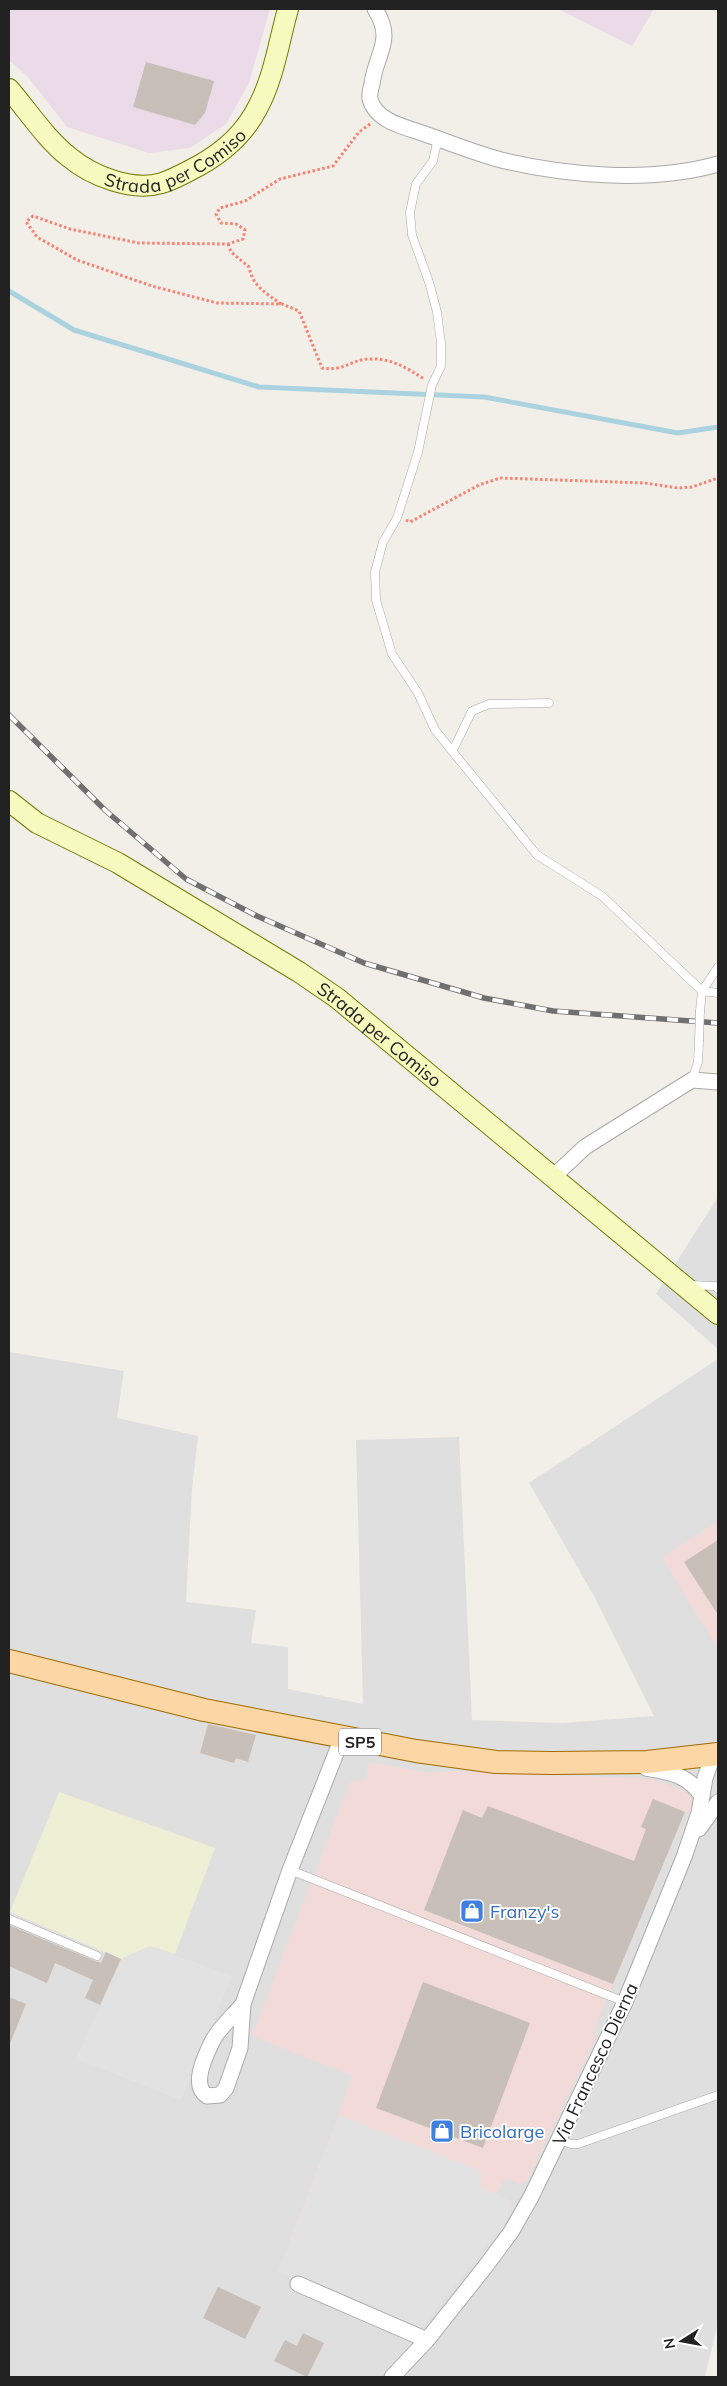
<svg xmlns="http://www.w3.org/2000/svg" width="727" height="2386" viewBox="0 0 727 2386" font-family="Mulish,sans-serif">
  <rect width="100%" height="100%" fill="#f2efe9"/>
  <g fill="#e0dfdf">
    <path d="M718 1197V1349L656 1294Z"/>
    <path d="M9 1352 124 1371 117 1418 198 1436 192 1489 186 1602 256 1610 251 1643 288 1647V1689L363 1704 356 1440 459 1437 472 1720 563 1723 654 1716 594 1596 529 1483 718 1359V2322L705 2377H9Z"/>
  </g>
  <g fill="#f2dad9">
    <path d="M718 1521V1649L662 1558Z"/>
    <path d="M369 1762 431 1773 461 1771 651 1779 682 1790 689 1795 694 1814 685 1812 593 2032 596 2038 526 2182 519 2184 505 2178 496 2194 510 2201 511 2211 509 2217 421 2328 278 2271 353 2076 252 2036 350 1782 366 1779Z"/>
  </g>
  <g fill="#ebdbe8">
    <path d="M9 9H270L249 83 226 124 190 148 149 153 67 127 28 77 9 60Z"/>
    <path d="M558 9H654L632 46Z"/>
  </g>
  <path fill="#eef0d5" d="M59 1792 215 1848 175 1954 150 1946 121 1959 10 1912Z"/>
  <g fill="#e2e2e2">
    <path d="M150 1946 232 1976 181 2100 76 2059 121 1959Z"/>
    <path d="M339 2115 481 2171 480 2185 486 2190 510 2201 511 2211 509 2217 421 2328 278 2271Z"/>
  </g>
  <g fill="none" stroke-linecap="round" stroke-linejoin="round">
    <path stroke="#aad3df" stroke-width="5" d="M9 291 74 330 259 387 484 397 678 433 718 427"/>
  </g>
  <g fill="#c7bfb8">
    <path d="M146 62 214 81 205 113 195 125 133 107Z"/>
    <path d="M718 1540V1615L684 1562Z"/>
    <path d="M208 1724 256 1735 248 1762 236 1758 234 1763 200 1753Z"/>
    <path d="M653 1799 685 1812 613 1984 424 1910 463 1810 482 1818 488 1806 634 1861 646 1829 641 1827Z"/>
    <path d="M9 1925 95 1961 101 1963 106 1952 121 1959 100 2005 85 1998 93 1980 55 1963 47 1983 9 1966Z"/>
    <path d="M423 1982 530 2023 483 2148 376 2108Z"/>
    <path d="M9 1997 26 2004 9 2046Z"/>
    <path d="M218 2287 261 2307 245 2339 203 2318Z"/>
    <path d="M303 2333 324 2343 307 2377 274 2361 285 2340 297 2346Z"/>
  </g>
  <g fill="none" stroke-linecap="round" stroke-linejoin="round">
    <g stroke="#a9a9a9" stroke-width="9">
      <g id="lane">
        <path d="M438 138 433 161 416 184 410 212 412 235 429 282 437 312 441 343V366L432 385 418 452 397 518 383 542 375 572 376 600 392 654 418 693 435 730 537 855 602 896 702 991 700 1011"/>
        <path d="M453 750 472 711 489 704 549 703"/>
        <path d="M718 967 702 991 718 993"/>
        <path d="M692 1080 698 1062 699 1041"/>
        <path d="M689 1285 715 1286 718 1289"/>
        <path d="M290 1870 625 2002"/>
        <path d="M9 1919 97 1956"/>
        <path d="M560 2140 571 2144H578L718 2095"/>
      </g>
    </g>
    <g stroke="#a9a9a9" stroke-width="17">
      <g id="street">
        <path d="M375 9C395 41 376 52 372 84 371 88 369 95 370 99 376 122 406 127 425 134 450 143 475 153 501 160 567 176 652 183 718 164"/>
        <path d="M553 1177 585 1147 692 1080 718 1082"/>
        <path d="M646 1768C670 1772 688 1775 702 1796"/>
        <path d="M699 1829 718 1802"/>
        <path d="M243 2004C234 2015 220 2027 213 2040 206 2054 190 2085 207 2096L220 2095 226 2088 240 2048 243 2004 290 1870 342 1738"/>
        <path d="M298 2284 427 2340"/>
        <path d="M392 2377 427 2340 485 2267 511 2232 531 2197 625 2002 684 1857 699 1813 705 1778 713 1755 718 1759"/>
      </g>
    </g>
    <g stroke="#707d05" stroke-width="22">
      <g id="secondary">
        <path id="s1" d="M9 89C28 111 46 139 69 157 92 176 132 192 162 183 175 179 187 172 200 165 225 151 245 133 258 107 274 77 279 41 288 9"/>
        <path id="s2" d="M9 801 37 823 118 863 299 972 337 998 718 1314"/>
      </g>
    </g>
    <g stroke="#a06b00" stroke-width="24">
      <path id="primary" d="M9 1661 204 1710 416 1751 496 1762 552 1763 647 1762 718 1754"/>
    </g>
    <g stroke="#fa8072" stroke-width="3" stroke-dasharray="2.5 2.5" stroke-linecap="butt">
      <path d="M370 124 359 132 333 166 280 179 245 201 220 208 216 214 221 223 236 224 245 230 243 239 228 244 138 243 70 229 33 216 26 222 37 237 77 260 152 286 217 303 282 304 299 311 322 368C343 372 352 359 370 359 391 358 407 368 424 379"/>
      <path d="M228 244 231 252 249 267C253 287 266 293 281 304"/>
      <path d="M406 520 410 522 479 485 500 478 645 483 678 488 692 487 718 478"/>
    </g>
    <use href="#lane" stroke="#fff" stroke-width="8"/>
    <use href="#street" stroke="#fff" stroke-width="15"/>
    <use href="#secondary" stroke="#f7fabf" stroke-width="20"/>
    <use href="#primary" stroke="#fcd6a4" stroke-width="22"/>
    <g stroke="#707070" stroke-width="5.5">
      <path id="rail" d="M9 715 106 811 186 879 257 916 364 963 484 998 553 1011 718 1023"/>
    </g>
    <use href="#rail" stroke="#fff" stroke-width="4" stroke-dasharray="11" stroke-linecap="butt"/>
    <g stroke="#a9a9a9" stroke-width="9" stroke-linecap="butt">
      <path id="lane-bridge" d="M699 1041 700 1011"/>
    </g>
    <use href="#lane-bridge" stroke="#fff" stroke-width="8"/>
  </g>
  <defs>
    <g id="shop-square" transform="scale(1.25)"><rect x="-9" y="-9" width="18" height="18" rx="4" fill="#3f7fe0" stroke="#fff"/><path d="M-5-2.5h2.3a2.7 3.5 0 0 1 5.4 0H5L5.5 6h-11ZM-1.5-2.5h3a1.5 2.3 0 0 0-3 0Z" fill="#fff"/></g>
  </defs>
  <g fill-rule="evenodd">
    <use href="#shop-square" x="472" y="1911"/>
    <use href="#shop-square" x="442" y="2131"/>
  </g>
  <g text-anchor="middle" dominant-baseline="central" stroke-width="4" stroke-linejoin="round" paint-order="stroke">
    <rect fill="#fff" stroke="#646464" stroke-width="1" x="339" y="1728.5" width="42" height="27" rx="4"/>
    <g font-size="16" font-weight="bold" fill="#222">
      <text x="360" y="1742">SP5</text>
    </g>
    <g font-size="18" fill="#222" stroke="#fff">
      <text stroke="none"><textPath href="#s1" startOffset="210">Strada per Comiso</textPath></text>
      <text stroke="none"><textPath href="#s2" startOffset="439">Strada per Comiso</textPath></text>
      <text transform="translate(595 2064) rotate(-65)">Via Francesco Dierna</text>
    </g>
    <g font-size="18" fill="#366cbe" stroke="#fff" text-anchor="start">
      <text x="490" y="1911">Franzy's</text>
      <text x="460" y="2131">Bricolarge</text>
    </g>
  </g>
  <rect width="727" height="2386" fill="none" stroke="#222222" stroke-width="20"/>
  <g transform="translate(682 2341) rotate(259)" stroke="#ffffff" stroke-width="4" paint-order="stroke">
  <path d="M0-4L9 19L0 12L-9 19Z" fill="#222222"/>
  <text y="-8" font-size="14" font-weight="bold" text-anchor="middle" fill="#222222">N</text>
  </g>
</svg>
